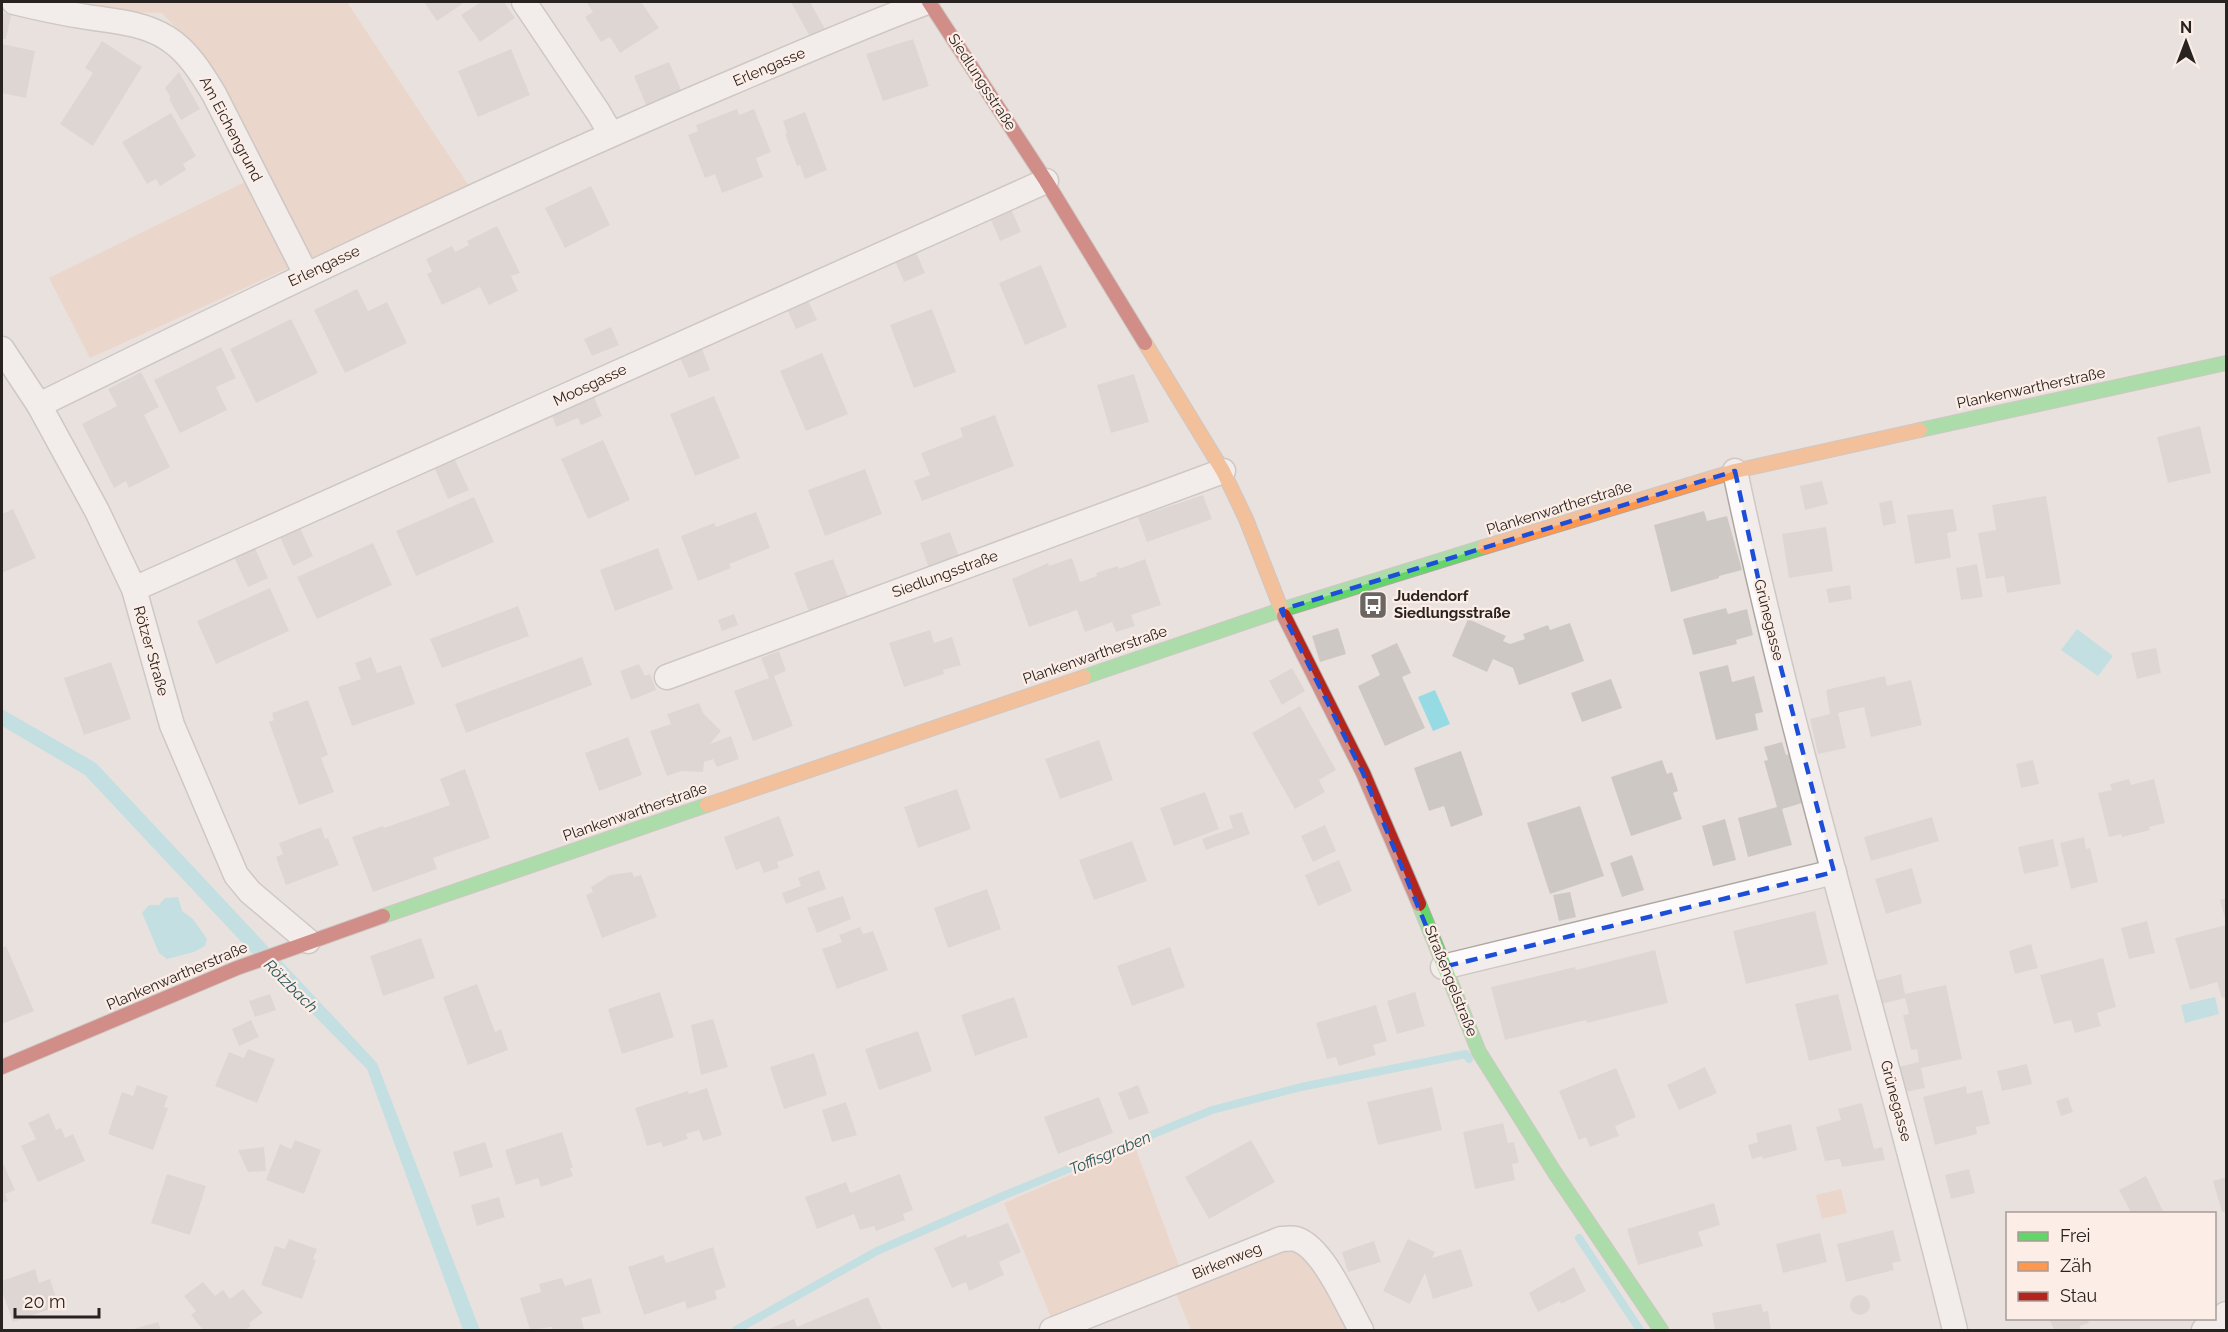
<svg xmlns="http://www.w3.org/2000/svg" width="2228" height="1332" viewBox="0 0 2228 1332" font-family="Raleway,sans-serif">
  <rect width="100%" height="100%" fill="#e9e1de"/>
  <g fill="#edc7b5">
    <path d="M47 2H347L469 186 90 358 49 278 265 172 207 61 162 13 53 10Z"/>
    <path d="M1135 1147 1181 1271 1053 1322 1004 1203Z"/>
    <path d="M1841 1189 1847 1213 1822 1219 1816 1195Z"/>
    <path d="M1284 1249 1296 1251 1313 1261 1354 1330H1191L1175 1291Z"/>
  </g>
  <g fill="#96dbe4">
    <path d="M2077 629 2113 656 2098 676 2061 650Z"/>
    <path d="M1435 690 1450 724 1433 731 1418 697Z"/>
    <path d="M2 709 96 763 377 1063 480 1330H463L367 1069 248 949 85 775 2 726Z"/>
    <path d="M178 897 182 911 193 919 207 939 205 946 194 952 167 959 159 953 142 913 149 905H159L165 898Z"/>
    <path d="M2215 997 2219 1014 2185 1023 2181 1005Z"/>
  </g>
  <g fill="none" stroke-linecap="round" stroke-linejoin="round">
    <g stroke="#96dbe4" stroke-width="8">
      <path d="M1579 1238 1640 1330"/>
      <path d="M736 1330 877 1251 1005 1195 1212 1110 1301 1087 1466 1054 1469 1059"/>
    </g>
  </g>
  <g fill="#cec8c5">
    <path d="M424 2H465L437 21Z"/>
    <path d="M481 2H504L515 18 480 42 461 15Z"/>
    <path d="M590 2H641L659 28 620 53 610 37 601 42 585 17 593 12 587 3Z"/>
    <path d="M791 2H810L825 29 810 37Z"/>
    <path d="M2 13 11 15 6 39H2Z"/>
    <path d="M913 39 929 86 883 101 866 54Z"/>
    <path d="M102 41 142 67 93 146 60 124 93 73 85 68Z"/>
    <path d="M2 44 35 51 26 98 2 93Z"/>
    <path d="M511 49 530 95 478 117 458 71Z"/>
    <path d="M669 62 681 90 646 105 634 76Z"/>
    <path d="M179 72 200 109 181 120 169 99 171 98 165 88Z"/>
    <path d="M737 109 739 115 754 109 771 152 756 158 763 177 722 193 715 174 705 178 688 135 698 131 696 125Z"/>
    <path d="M805 112 827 170 805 179 800 165 797 166 785 134 787 133 783 121Z"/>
    <path d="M171 113 196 156 183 164 186 170 160 186 156 179 147 184 122 142Z"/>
    <path d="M591 186 610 225 565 248 545 208Z"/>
    <path d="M1012 211 1021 232 1000 241 991 220Z"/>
    <path d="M497 226 520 273 511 276 518 291 489 305 480 287 442 305 427 274 432 271 426 259 452 246 455 252 469 245 467 241Z"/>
    <path d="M916 252 925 273 904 282 895 261Z"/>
    <path d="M1041 265 1067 327 1025 345 999 283Z"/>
    <path d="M357 289 368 311 387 302 407 343 345 373 314 310Z"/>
    <path d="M808 300 817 320 796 329 787 309Z"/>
    <path d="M932 309 956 372 914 388 890 325Z"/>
    <path d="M291 319 318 373 256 403 230 349Z"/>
    <path d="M611 327 619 345 592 356 584 339Z"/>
    <path d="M221 347 236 378 216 387 227 410 180 433 154 380Z"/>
    <path d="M702 349 710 370 689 378 680 358Z"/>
    <path d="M822 353 848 414 806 431 780 371Z"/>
    <path d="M141 372 159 407 144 415 170 467 129 488 126 481 114 488 82 424 117 406 108 389Z"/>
    <path d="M1134 374 1149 422 1111 433 1097 385Z"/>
    <path d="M593 395 602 416 581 425 578 418 556 427 552 415Z"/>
    <path d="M714 396 740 458 695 476 670 414Z"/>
    <path d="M995 415 1014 466 922 501 914 481 930 475 921 453 963 437 960 428Z"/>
    <path d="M2200 426 2211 473 2168 483 2157 437Z"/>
    <path d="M603 440 630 500 588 519 561 459Z"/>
    <path d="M454 458 469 490 448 499 434 467Z"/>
    <path d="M865 469 882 514 825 536 808 490Z"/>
    <path d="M1822 481 1828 504 1805 510 1800 486Z"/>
    <path d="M1203 495 1212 519 1147 542 1138 517Z"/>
    <path d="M2046 496 2061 584 2007 593 2004 576 1986 579 1978 533 1996 530 1992 505Z"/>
    <path d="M474 497 494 542 416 576 396 531Z"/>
    <path d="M1892 500 1896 523 1883 526 1879 503Z"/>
    <path d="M13 509 36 558 2 573V514Z"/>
    <path d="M1953 509 1957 531 1947 533 1951 558 1915 564 1907 515Z"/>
    <path d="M1704 511 1707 521 1727 516 1742 570 1719 576V578L1671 592 1654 525Z"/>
    <path d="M756 512 770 548 729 564 731 568 698 581 681 536 714 523 716 527Z"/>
    <path d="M299 526 313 556 293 566 279 535Z"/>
    <path d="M1826 527 1833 571 1789 578 1782 534Z"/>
    <path d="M950 532 960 560 930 571 920 543Z"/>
    <path d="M373 543 392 585 317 619 297 577Z"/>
    <path d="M254 546 268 578 248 587 233 555Z"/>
    <path d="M658 548 673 589 615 611 600 570Z"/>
    <path d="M1072 558 1080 582 1097 576 1096 573 1118 566 1119 569 1145 559 1161 605 1131 615 1135 626 1116 632 1112 622 1085 632 1077 610 1029 627 1012 579 1048 563 1049 566Z"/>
    <path d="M833 559 848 597 809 612 794 573Z"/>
    <path d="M1977 564 1983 597 1961 600 1956 568Z"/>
    <path d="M1850 585 1852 599 1829 603 1826 589Z"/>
    <path d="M270 588 289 631 216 664 197 621Z"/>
    <path d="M518 606 529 636 442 668 430 639Z"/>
    <path d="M1726 608 1728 614 1747 609 1753 635 1736 640 1737 644 1693 655 1683 619Z"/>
    <path d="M734 614 738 625 722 631 718 620Z"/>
    <path d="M1468 619 1506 636 1503 641 1510 644 1525 639 1523 634 1548 625 1550 630 1570 623 1584 661 1519 685 1513 668 1493 659 1487 672 1452 656Z"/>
    <path d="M1338 628 1346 654 1320 662 1312 636Z"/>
    <path d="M930 630 934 643 952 637 961 665 943 670 944 674 904 687 889 643Z"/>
    <path d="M1397 643 1411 673 1402 677 1425 728 1385 746 1358 686 1380 675 1371 655Z"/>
    <path d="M2156 648 2161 673 2137 679 2131 653Z"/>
    <path d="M779 651 786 671 774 676 793 726 753 741 734 691 769 678 761 658Z"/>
    <path d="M371 657 377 673 401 665 415 704 352 726 338 687 361 679 355 663Z"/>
    <path d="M582 657 592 685 466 733 455 704Z"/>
    <path d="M111 662 131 719 84 735 64 678Z"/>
    <path d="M639 664 645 676 650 674 656 690 631 700 620 671Z"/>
    <path d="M1728 665 1732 682 1754 676 1763 712 1755 714 1758 730 1716 740 1699 672Z"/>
    <path d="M1292 668 1305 691 1282 705 1269 681Z"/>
    <path d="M1885 676 1887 686 1911 680 1922 725 1871 737 1864 707 1838 713 1846 748 1818 754 1810 719 1830 714 1826 690Z"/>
    <path d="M1611 679 1622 708 1582 722 1571 693Z"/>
    <path d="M308 700 328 755 321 758 334 792 299 805 269 722 274 720 272 713Z"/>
    <path d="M699 703 703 713 721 731 710 744 731 736 739 759 717 767 713 759 704 762 703 772 681 771 667 776 650 731 671 724 667 714Z"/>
    <path d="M1300 706 1336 770 1319 780 1325 792 1295 809 1252 733Z"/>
    <path d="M628 737 642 775 599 791 585 753Z"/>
    <path d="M1099 740 1113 780 1060 799 1045 759Z"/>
    <path d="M1782 742 1786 755 1789 754 1802 803 1782 809 1792 845 1748 857 1738 818 1777 807 1764 761 1768 760 1764 747Z"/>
    <path d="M1461 751 1483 815 1451 827 1444 806 1429 811 1414 768Z"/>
    <path d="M1662 760 1667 774 1672 772 1678 791 1673 793 1682 819 1631 836 1611 777Z"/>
    <path d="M2033 760 2039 784 2021 788 2016 764Z"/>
    <path d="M465 769 490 838 433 858 437 869 373 892 352 837 383 826 384 828 450 805 440 779Z"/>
    <path d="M2129 779 2131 785 2154 779 2165 823 2149 827 2150 830 2122 837 2121 834 2109 837 2098 793 2112 790 2110 784Z"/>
    <path d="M957 789 971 829 918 848 904 807Z"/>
    <path d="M1205 792 1219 829 1174 846 1160 808Z"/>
    <path d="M1580 806 1604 876 1550 894 1527 823Z"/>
    <path d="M1242 812 1250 834 1206 850 1202 839 1233 828 1229 816Z"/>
    <path d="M779 816 794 856 777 862 779 868 764 873 759 861 736 870 724 837Z"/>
    <path d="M1932 817 1939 841 1871 861 1864 837Z"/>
    <path d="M1725 819 1736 860 1713 866 1702 826Z"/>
    <path d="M1325 825 1336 851 1313 862 1301 836Z"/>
    <path d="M321 827 325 839 328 838 339 865 286 885 276 857 283 854 279 843Z"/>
    <path d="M2084 837 2086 849 2090 848 2098 882 2071 889 2060 843Z"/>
    <path d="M2053 839 2059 866 2024 874 2018 847Z"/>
    <path d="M1132 841 1147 881 1094 900 1079 860Z"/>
    <path d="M1632 855 1644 890 1622 897 1610 863Z"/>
    <path d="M1339 860 1352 891 1318 906 1305 875Z"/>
    <path d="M1912 868 1922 903 1886 914 1875 879Z"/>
    <path d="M819 870 826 889 786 904 782 893 801 886 798 878Z"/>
    <path d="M632 872 634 877 641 875 657 917 602 938 586 895 593 892 591 887 610 875Z"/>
    <path d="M987 889 1001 929 948 948 934 908Z"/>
    <path d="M1570 892 1576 917 1559 921 1553 895Z"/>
    <path d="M843 896 851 919 817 933 807 908Z"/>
    <path d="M2226 898V922L2220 900Z"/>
    <path d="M1815 911 1828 964 1746 984 1733 931Z"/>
    <path d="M2147 921 2155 953 2129 959 2121 928Z"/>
    <path d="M2226 925V997L2222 998 2217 982 2190 990 2175 938Z"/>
    <path d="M860 927 863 934 873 931 888 970 837 989 822 949 842 942 839 935Z"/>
    <path d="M421 938 435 978 383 996 370 956Z"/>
    <path d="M2031 944 2038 968 2015 974 2009 951Z"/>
    <path d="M6 946 34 1011 2 1024V948Z"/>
    <path d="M1170 947 1185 987 1132 1006 1117 966Z"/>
    <path d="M1655 950 1668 1003 1587 1023 1586 1020 1505 1040 1491 987 1575 967 1576 970Z"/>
    <path d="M2103 958 2116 1007 2097 1013 2101 1026 2075 1033 2071 1020 2054 1024 2040 975Z"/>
    <path d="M1901 974 1905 994 1946 985 1962 1059 1921 1068 1925 1088 1900 1093 1894 1068 1919 1062 1917 1049 1911 1050 1903 1015 1909 1014 1905 998 1881 1004 1875 981Z"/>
    <path d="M477 984 495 1032 501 1029 508 1050 468 1065 443 997Z"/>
    <path d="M660 992 674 1037 622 1054 608 1009Z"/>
    <path d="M1415 992 1425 1026 1397 1034 1387 1001Z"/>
    <path d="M270 994 276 1010 255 1017 249 1001Z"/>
    <path d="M1838 994 1852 1050 1809 1061 1795 1004Z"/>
    <path d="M1014 997 1028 1037 975 1056 961 1015Z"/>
    <path d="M1376 1005 1387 1041 1373 1045 1376 1055 1339 1066 1336 1057 1327 1059 1316 1023Z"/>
    <path d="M713 1019 728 1067 701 1075 691 1025Z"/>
    <path d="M251 1020 259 1037 239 1046 232 1029Z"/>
    <path d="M918 1031 932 1071 879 1090 865 1049Z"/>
    <path d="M248 1049 275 1059 257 1103 215 1086 229 1052 244 1058Z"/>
    <path d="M814 1053 827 1095 784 1109 770 1067Z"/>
    <path d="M2027 1064 2032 1084 2002 1091 1997 1071Z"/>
    <path d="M1705 1067 1717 1093 1679 1110 1667 1085Z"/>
    <path d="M1616 1068 1636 1117 1615 1126 1619 1136 1590 1147 1586 1137 1579 1140 1559 1091Z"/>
    <path d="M137 1085 168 1096 164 1107 168 1108 153 1150 108 1134 122 1092 133 1096Z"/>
    <path d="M1138 1085 1149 1113 1129 1120 1118 1093Z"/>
    <path d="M1966 1086 1967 1094 1982 1090 1990 1124 1976 1127 1977 1134 1935 1145 1923 1097Z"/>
    <path d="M1432 1087 1442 1130 1378 1145 1367 1102Z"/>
    <path d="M707 1088 722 1135 703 1141 699 1130 686 1134 688 1139 663 1147 661 1142 647 1146 635 1108 688 1091 689 1094Z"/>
    <path d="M1099 1097 1113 1133 1058 1154 1044 1117Z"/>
    <path d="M2068 1097 2073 1112 2061 1116 2056 1101Z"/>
    <path d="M846 1102 857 1135 832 1142 822 1110Z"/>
    <path d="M1862 1103 1874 1149 1882 1147 1885 1160 1842 1167 1840 1159 1825 1161 1816 1127 1841 1120 1838 1109Z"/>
    <path d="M49 1113 56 1130 61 1128 65 1138 73 1134 85 1161 38 1182 21 1146 36 1139 28 1123Z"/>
    <path d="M1503 1123 1508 1143 1514 1142 1519 1163 1512 1164 1515 1180 1475 1189 1463 1132Z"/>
    <path d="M1791 1124 1797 1150 1763 1159 1762 1156 1752 1159 1748 1145 1758 1142 1756 1133Z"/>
    <path d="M562 1132 573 1168H570L573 1176 541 1187 538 1178 516 1185 505 1150Z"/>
    <path d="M295 1140 321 1150 304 1194 266 1180 280 1144 291 1149Z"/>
    <path d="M1251 1140 1275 1182 1209 1219 1185 1177Z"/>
    <path d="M485 1142 493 1167 460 1177 453 1152Z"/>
    <path d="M264 1147 266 1171 248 1172 238 1150Z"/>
    <path d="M3 1163 15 1190 5 1194 8 1201 2 1203V1164Z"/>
    <path d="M1969 1169 1975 1193 1951 1199 1945 1175Z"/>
    <path d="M167 1174 206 1186 190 1235 151 1223Z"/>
    <path d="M900 1174 913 1210 903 1214 905 1220 876 1231 874 1226 860 1230 854 1214 817 1229 805 1197 846 1182 850 1193Z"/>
    <path d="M2146 1176 2163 1211 2158 1214H2132L2119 1190Z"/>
    <path d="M2226 1177V1211L2222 1212 2213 1181Z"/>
    <path d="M499 1197 505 1217 477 1226 471 1205Z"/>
    <path d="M1714 1203 1720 1225 1698 1232 1703 1246 1638 1265 1627 1229Z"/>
    <path d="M1008 1223 1021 1252 999 1262 1004 1275 969 1291 966 1282 952 1288 934 1248 966 1234 967 1238Z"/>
    <path d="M1893 1230 1901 1261 1892 1263 1894 1270 1846 1282 1837 1244Z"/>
    <path d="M1820 1233 1827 1262 1783 1273 1776 1244Z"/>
    <path d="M289 1239 317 1249 313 1259 316 1260 302 1299 261 1285 275 1246 285 1249Z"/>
    <path d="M1408 1239 1435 1252 1432 1258 1461 1249 1473 1286 1433 1299 1425 1273 1410 1304 1383 1291Z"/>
    <path d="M1374 1241 1381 1262 1348 1272 1342 1252Z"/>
    <path d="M713 1247 726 1287 715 1291 717 1299 687 1309 685 1301 644 1315 628 1267 663 1255 666 1263Z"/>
    <path d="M1574 1267 1586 1291 1561 1304 1560 1301 1538 1312 1529 1293Z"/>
    <path d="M35 1269 39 1283 50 1279 59 1306 13 1322 2 1291V1281Z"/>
    <path d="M562 1278 565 1286 591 1278 601 1313 581 1318 584 1329 578 1330H553L552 1327 530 1330 520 1298 541 1292 539 1284Z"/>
    <path d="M203 1282 215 1296 223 1290 230 1299 243 1289 263 1313 249 1323 251 1326 245 1330H203L191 1315 196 1311 184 1296Z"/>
    <circle cx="1860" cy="1305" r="10"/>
    <path d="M868 1297 882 1330H766L794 1319 797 1327Z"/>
    <path d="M1761 1304 1763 1312 1768 1311 1771 1330H1715L1712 1313Z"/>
    <path d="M2049 1318H2087L2089 1323 2080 1326 2081 1330H2054Z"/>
    <path d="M158 1322 161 1330H130Z"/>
  </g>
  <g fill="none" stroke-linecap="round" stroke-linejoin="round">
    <g stroke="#ada7a4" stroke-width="27">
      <g id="street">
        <path d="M14 2C38 8 62 13 87 17 114 21 143 23 167 38 188 51 202 74 214 94L306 274"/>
        <path d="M524 2 598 112 611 134"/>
        <path d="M2 349 39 405 97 511 134 589 172 725 236 875 250 892 308 941"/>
        <path d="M39 405C267 293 495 183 728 84 794 56 860 27 927 2"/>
        <path d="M1735 471C1796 761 1885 1043 1955 1330"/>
        <path d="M134 589 1046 181"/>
        <path d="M667 677 1223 471"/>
        <path d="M1443 967 1834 872"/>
        <path d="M1052 1330 1281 1239C1286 1239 1291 1238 1296 1239 1323 1247 1348 1307 1361 1330"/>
        <path d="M2204 1330 2226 1314"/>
      </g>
    </g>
    <g stroke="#ada7a4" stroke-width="16">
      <g id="fast">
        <path d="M1920 430 2226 363"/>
        <path d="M1084 677 1281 610 1484 547"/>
        <path d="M1419 904 1479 1052 1555 1173 1661 1330"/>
        <path d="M383 916 707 805"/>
      </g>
    </g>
    <g stroke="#ada7a4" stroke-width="16">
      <g id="slow">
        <path d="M1145 343 1223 471 1246 519 1284 616"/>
        <path d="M1484 547 1735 471 1920 430"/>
        <path d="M707 805 1084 677"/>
      </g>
    </g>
    <g stroke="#ada7a4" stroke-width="16">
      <g id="jam">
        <path d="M929 2 1046 181 1145 343"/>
        <path d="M1284 616 1363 773 1419 904"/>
        <path d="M2 1067 237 968 383 916"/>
      </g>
    </g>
    <use href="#street" stroke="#fcfafa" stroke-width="24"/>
    <use href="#fast" stroke="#63d668" stroke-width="14"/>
    <use href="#slow" stroke="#ff974d" stroke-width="14"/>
    <use href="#jam" stroke="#b3261e" stroke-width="14"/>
  </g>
  <path d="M0 0H2228V1332H0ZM1735 471 1760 587 1834 872 1443 967 1363 773 1281 610Z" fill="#e9e1de" fill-opacity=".55" fill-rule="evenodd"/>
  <path fill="none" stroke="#1d4ed8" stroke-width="4.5" stroke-dasharray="12 8" stroke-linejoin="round" d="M1735 471 1760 587 1834 872 1443 967 1363 773 1281 610Z"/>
  <defs>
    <g id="bus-square" transform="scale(1.5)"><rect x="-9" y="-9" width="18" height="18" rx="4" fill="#6c6662" stroke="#fcede6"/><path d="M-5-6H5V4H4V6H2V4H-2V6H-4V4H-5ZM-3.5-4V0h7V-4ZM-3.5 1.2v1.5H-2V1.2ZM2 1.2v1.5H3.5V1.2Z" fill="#fff"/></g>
  </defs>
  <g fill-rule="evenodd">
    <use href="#bus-square" x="1373" y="605"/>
  </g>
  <g text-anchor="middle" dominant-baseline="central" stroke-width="4.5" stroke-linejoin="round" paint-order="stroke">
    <g font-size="15" fill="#282320" stroke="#fcede6">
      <text transform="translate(769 67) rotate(-23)">Erlengasse</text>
      <text transform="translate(982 82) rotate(57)">Siedlungsstraße</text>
      <text transform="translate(231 129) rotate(62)">Am Eichengrund</text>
      <text transform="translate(324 266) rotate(-25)">Erlengasse</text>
      <text transform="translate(590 385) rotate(-25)">Moosgasse</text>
      <text transform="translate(2031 388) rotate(-12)">Plankenwartherstraße</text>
      <text transform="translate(1559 508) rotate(-17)">Plankenwartherstraße</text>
      <text transform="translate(945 574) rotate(-20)">Siedlungsstraße</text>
      <text transform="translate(1769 620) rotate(76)">Grünegasse</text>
      <text transform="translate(151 651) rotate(74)">Rötzer Straße</text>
      <text transform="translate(1095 655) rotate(-19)">Plankenwartherstraße</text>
      <text transform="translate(635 812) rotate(-19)">Plankenwartherstraße</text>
      <text transform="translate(177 976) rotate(-23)">Plankenwartherstraße</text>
      <text transform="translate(1451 981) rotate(68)">Straßengelstraße</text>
      <text transform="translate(1896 1101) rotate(75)">Grünegasse</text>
      <text transform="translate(1227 1261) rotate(-22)">Birkenweg</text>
    </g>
    <g font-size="15" font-weight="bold" fill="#282320" stroke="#fcede6" text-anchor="start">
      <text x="1394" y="596">Judendorf<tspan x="1394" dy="17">Siedlungsstraße</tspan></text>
    </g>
    <g font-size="16" font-style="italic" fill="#29565c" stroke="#fcede6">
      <text transform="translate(291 986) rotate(45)">Rötzbach</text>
      <text transform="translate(1110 1153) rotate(-23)">Toffisgraben</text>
    </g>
  </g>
  <rect width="2228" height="1332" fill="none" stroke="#282320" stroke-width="6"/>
  <rect x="2006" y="1212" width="210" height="108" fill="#fcede6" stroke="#a79c97" stroke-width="1.5"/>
  <rect x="2018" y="1232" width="30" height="9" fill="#63d668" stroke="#a79c97" stroke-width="1.5"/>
  <text x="2060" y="1242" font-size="18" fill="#282320">Frei</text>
  <rect x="2018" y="1262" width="30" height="9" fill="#ff974d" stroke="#a79c97" stroke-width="1.5"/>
  <text x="2060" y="1272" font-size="18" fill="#282320">Zäh</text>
  <rect x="2018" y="1292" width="30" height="9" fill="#b3261e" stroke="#a79c97" stroke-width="1.5"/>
  <text x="2060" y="1302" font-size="18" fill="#282320">Stau</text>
  <g transform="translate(2186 42)" stroke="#fcede6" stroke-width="4.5" paint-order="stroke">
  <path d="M0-4.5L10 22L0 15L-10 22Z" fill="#282320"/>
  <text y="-9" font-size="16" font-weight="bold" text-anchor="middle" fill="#282320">N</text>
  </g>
  <path d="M15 1308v9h84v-9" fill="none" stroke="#282320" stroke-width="3"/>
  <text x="24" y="1308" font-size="18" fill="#282320" stroke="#fcede6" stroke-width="4.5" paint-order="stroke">20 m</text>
</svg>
